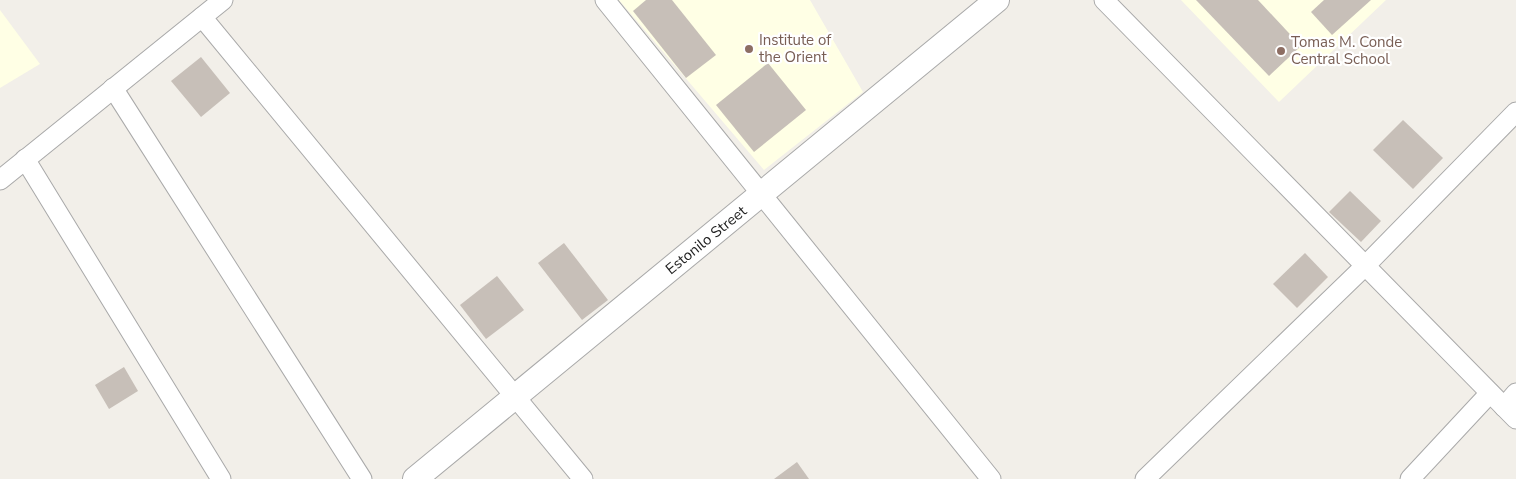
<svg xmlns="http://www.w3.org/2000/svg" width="1516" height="479" viewBox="0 0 1516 479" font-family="'Nunito Sans',sans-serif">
  <rect width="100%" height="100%" fill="#f2efe9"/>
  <g fill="#ffffe5">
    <path d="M619 0H810L863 92 764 170Z"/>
    <path d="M1181 0H1386L1279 102Z"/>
    <path d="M0 10 40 64 0 88Z"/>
  </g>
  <g fill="#c7bfb8">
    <path d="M646 0H672L716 55 686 78 633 11Z"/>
    <path d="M1196 0H1258L1301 46 1269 76Z"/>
    <path d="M1324 0H1371L1332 35 1311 12Z"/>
    <path d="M201 57 230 93 201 117 171 81Z"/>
    <path d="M768 63 806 110 754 152 716 105Z"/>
    <path d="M1403 120 1443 158 1413 189 1373 150Z"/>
    <path d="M1350 191 1381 221 1361 242 1329 212Z"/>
    <path d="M564 243 608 300 582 320 538 263Z"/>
    <path d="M1305 253 1328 277 1297 308 1273 284Z"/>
    <path d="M497 276 524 310 486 339 460 305Z"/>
    <path d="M124 367 138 391 109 409 95 385Z"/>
    <path d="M797 462 809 479H774Z"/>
  </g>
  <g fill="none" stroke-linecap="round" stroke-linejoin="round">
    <g stroke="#a9a9a9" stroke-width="21">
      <g id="minor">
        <path d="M605 0 991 479"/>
        <path d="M1104 0 1516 419"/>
        <path d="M202 17 583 479"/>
        <path d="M113 88 362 479"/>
        <path d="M25 159 221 479"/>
        <path d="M0 180 223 0"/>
        <path d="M1504 407 1516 393"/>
        <path d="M1145 479 1365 266 1516 112"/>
        <path d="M1410 479 1490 393"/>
      </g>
    </g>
    <g stroke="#a9a9a9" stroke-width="26">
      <path id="tertiary" d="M415 479 997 0"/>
    </g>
    <use href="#minor" stroke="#fff" stroke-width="19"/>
    <use href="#tertiary" stroke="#fff" stroke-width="24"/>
  </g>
  <g fill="#8d6e63" stroke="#fff" stroke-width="2">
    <circle cx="749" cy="49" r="5"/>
    <circle cx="1281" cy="51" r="5"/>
  </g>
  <g text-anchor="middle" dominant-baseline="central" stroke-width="4.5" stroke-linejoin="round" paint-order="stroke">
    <g font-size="15" fill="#785e54" stroke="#fff" text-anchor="start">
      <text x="759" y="40">Institute of<tspan x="759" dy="17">the Orient</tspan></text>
      <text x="1291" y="42">Tomas M. Conde<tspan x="1291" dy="17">Central School</tspan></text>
    </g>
    <g font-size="15" fill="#222" stroke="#fff">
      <text transform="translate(706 240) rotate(-39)">Estonilo Street</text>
    </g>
  </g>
</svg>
